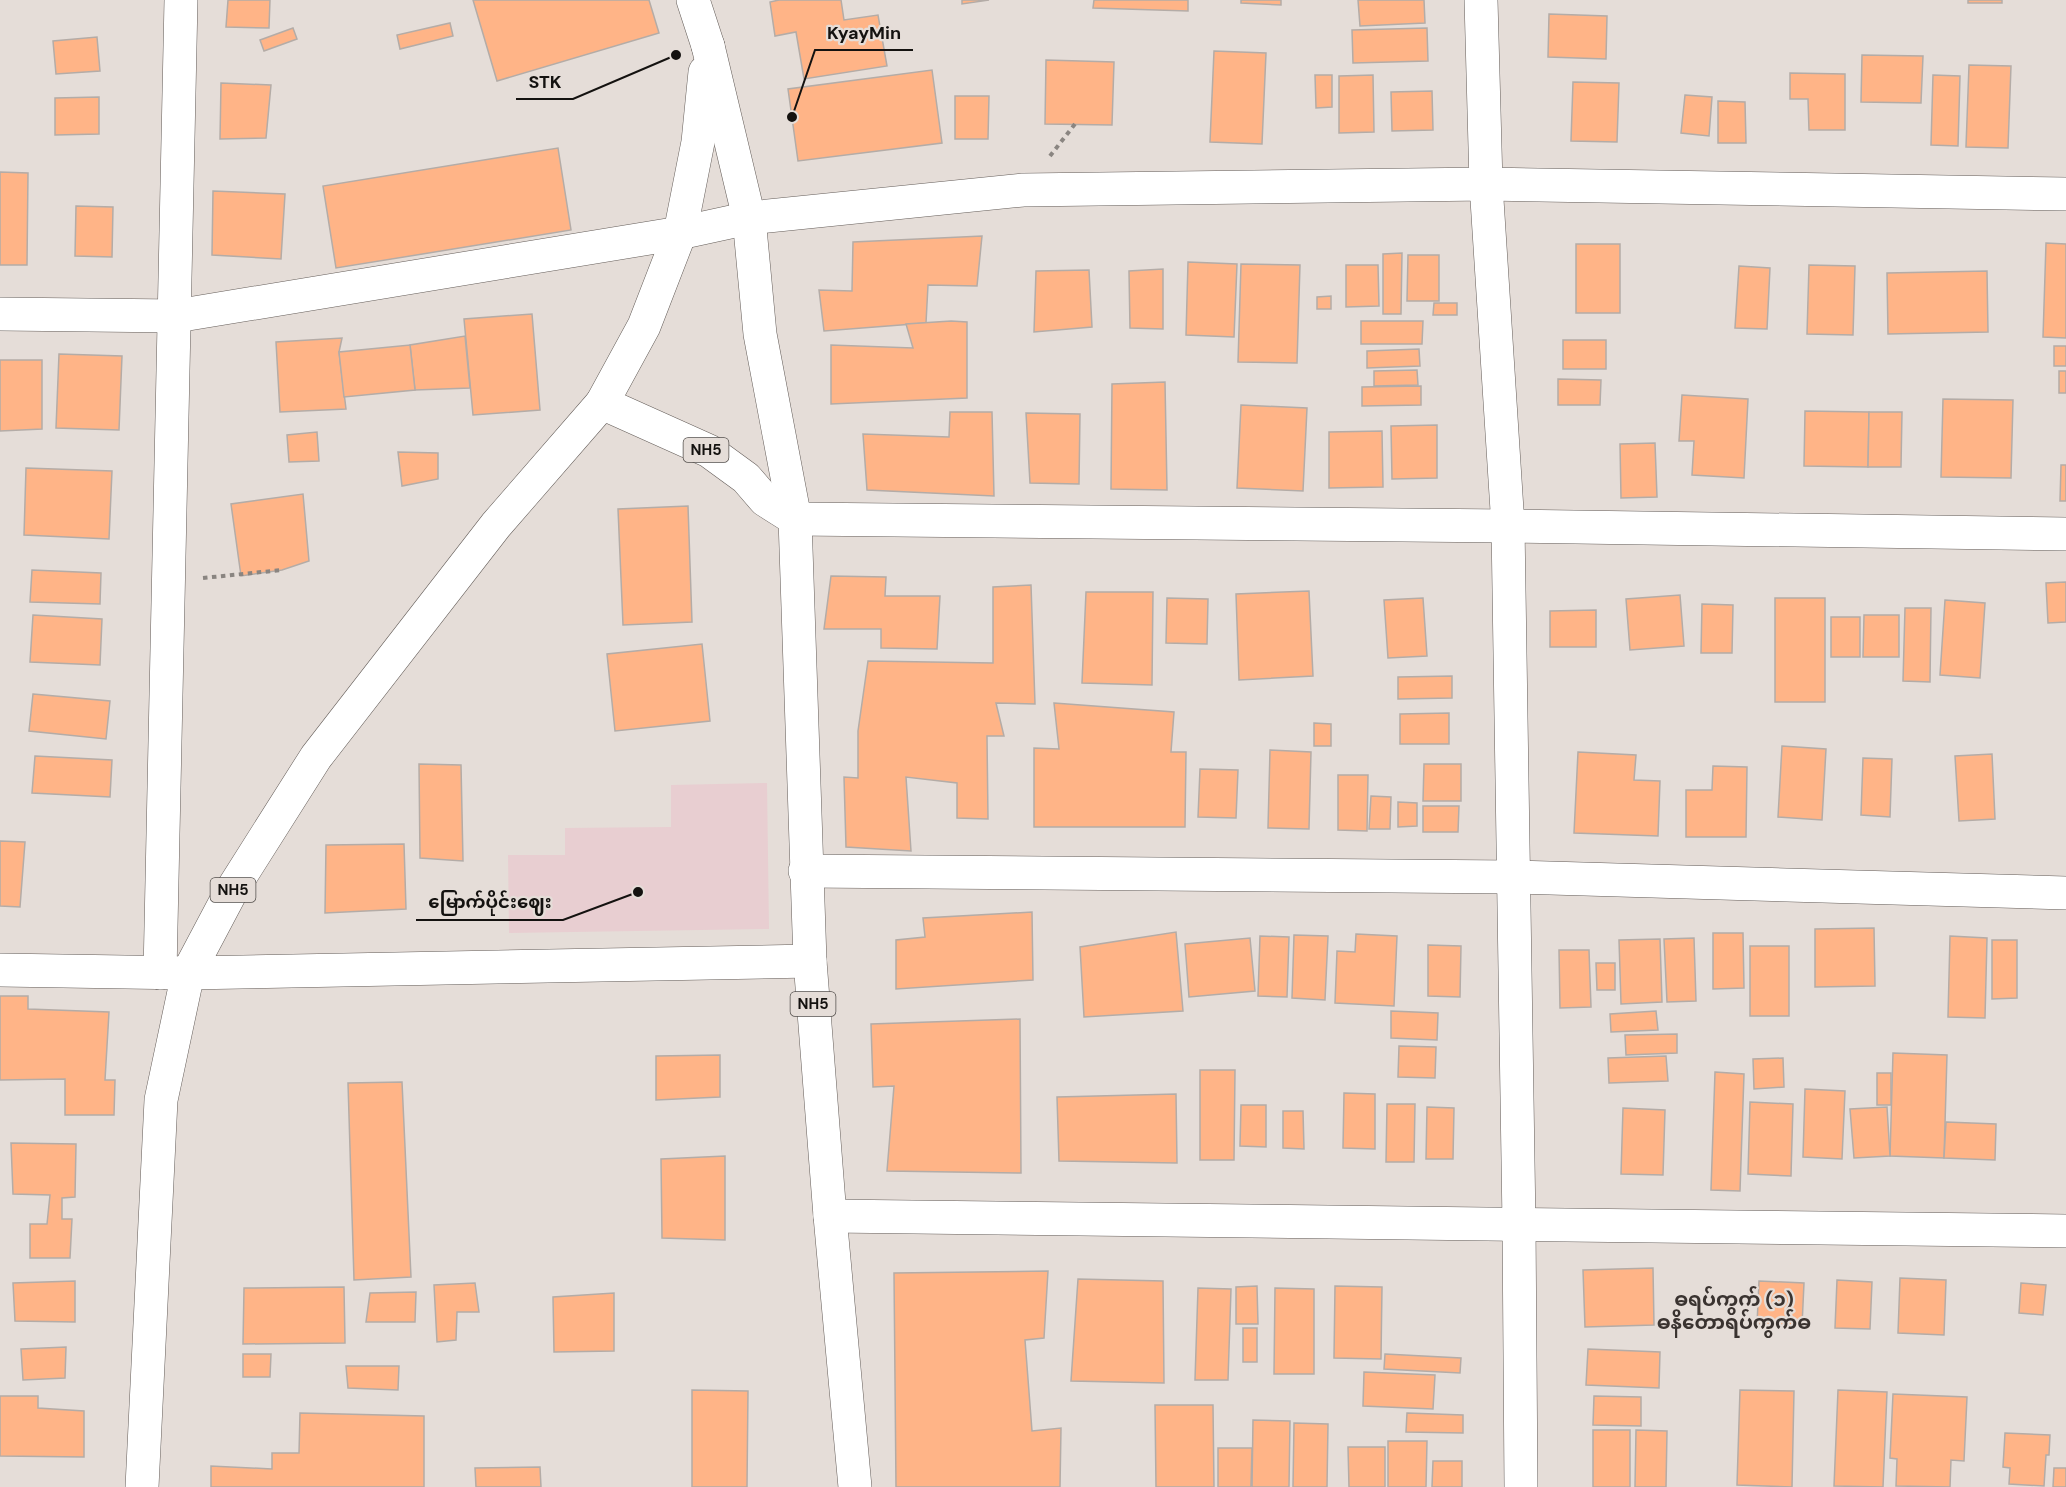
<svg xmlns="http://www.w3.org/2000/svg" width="2066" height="1487" viewBox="0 0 2066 1487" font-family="'DM Sans','Noto Sans Myanmar',sans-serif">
  <rect width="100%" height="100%" fill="#e5ddd8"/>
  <path fill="#e8ced1" d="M767 783 769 929 509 933 508 855H565V828L671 827V785Z"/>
  <g fill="#ffb487" stroke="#b4aca7" stroke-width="1.5">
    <path d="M228 0H270L269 28 226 27Z"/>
    <path d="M473 0H649L659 33 497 81Z"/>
    <path d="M779 0H841L844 20 878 15 887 66 804 79 796 32 775 36 770 2Z"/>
    <path d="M962 0H989L962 4Z"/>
    <path d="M1094 0H1188V11L1093 8Z"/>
    <path d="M1241 0H1281V5L1241 3Z"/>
    <path d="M1358 0H1424L1425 23 1360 26Z"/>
    <rect x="1968" y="0" width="34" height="3"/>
    <path d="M1549 14 1607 16 1606 59 1548 57Z"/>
    <path d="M450 23 453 36 400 49 397 35Z"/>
    <path d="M293 28 297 39 264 51 260 40Z"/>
    <path d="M1427 28 1428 61 1353 63 1352 30Z"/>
    <path d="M97 37 100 71 56 74 53 41Z"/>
    <path d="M1214 51 1266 53 1262 144 1210 142Z"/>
    <path d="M1862 55 1923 56 1921 103 1861 102Z"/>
    <path d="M1046 60 1114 62 1112 125 1045 124Z"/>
    <path d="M1969 65 2011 66 2008 148 1966 147Z"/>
    <path d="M932 70 942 143 798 161 788 89Z"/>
    <path d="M1790 73 1845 74V130H1809L1808 99H1790Z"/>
    <path d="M1315 75H1332V107L1316 108Z"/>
    <path d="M1373 75 1374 132 1339 133V76Z"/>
    <path d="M1933 75 1960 76 1958 146 1931 145Z"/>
    <path d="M1573 82 1619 83 1617 142 1571 141Z"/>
    <path d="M221 83 271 85 266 138 220 139Z"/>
    <path d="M1432 91 1433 130 1392 131 1391 92Z"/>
    <path d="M1685 95 1712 97 1709 136 1681 133Z"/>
    <path d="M955 96H989L988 139H955Z"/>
    <path d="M99 97V134L55 135V98Z"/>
    <path d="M1718 101 1745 102 1746 143H1718Z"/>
    <path d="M558 148 571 230 336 268 323 186Z"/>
    <path d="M0 172 28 173 27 265H0Z"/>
    <path d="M213 191 285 194 281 259 212 255Z"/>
    <path d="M76 206 113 207 112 257 75 256Z"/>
    <path d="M982 236 977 286 928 285 926 323 824 331 819 290 852 291 853 242Z"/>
    <path d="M2046 243 2066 244V338L2043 337Z"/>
    <rect x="1576" y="244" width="44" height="69"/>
    <path d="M1402 253 1401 314H1383V254Z"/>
    <path d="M1408 255H1439V301H1407Z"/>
    <path d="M1188 262 1237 264 1234 337 1186 335Z"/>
    <path d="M1241 264 1300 265 1297 363 1238 362Z"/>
    <path d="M1346 265H1378L1379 306 1346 307Z"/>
    <path d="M1809 265 1855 266 1853 335 1807 334Z"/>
    <path d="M1739 266 1770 268 1767 329 1735 328Z"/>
    <path d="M1163 269V329L1130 328 1129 271Z"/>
    <path d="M1089 270 1092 327 1034 332 1036 271Z"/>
    <path d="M1987 271 1988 332 1888 334 1887 273Z"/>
    <path d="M1331 296V309H1317V297Z"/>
    <path d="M1434 303H1457V315H1433Z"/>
    <path d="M532 314 540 410 473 415 464 319Z"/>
    <path d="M951 321 967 322V398L831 404V345L913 348 906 324Z"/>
    <path d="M1361 321H1423L1422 344H1361Z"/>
    <path d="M465 336 470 388 415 390 410 345Z"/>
    <path d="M342 338 339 352 346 409 280 412 276 342Z"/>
    <rect x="1563" y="340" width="43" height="29"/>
    <path d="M410 345 415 390 344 397 339 352Z"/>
    <rect x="2054" y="346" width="12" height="20"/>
    <path d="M1419 349 1420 366 1367 368V351Z"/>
    <path d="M59 354 122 356 119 430 56 428Z"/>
    <path d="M0 360H42V429L0 431Z"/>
    <path d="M1417 370 1418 385 1374 386V371Z"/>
    <rect x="2059" y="371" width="7" height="22"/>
    <path d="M1558 379 1601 380 1600 405H1558Z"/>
    <path d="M1165 382 1167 490 1111 489 1112 384Z"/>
    <path d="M1421 386V405L1362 406V387Z"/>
    <path d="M1682 395 1748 399 1744 478 1692 475 1694 441H1679Z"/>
    <path d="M1943 399 2013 400 2011 478 1941 477Z"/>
    <path d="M1241 405 1307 408 1303 491 1237 488Z"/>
    <path d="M1805 411 1869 412 1868 467 1804 466Z"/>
    <path d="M950 412H992L994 496 867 490 863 434 949 437Z"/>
    <path d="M1869 412H1902L1901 467H1868Z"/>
    <path d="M1026 413 1080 414 1079 484 1030 483Z"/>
    <path d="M1437 425V478L1392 479 1391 426Z"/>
    <path d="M1382 431 1383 487 1329 488V432Z"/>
    <path d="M317 432 319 461 289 462 287 435Z"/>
    <path d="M1655 443 1657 497 1621 498 1620 444Z"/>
    <path d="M398 452 438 453V479L402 486Z"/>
    <path d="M2061 465H2066V501H2060Z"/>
    <path d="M26 468 112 471 109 539 24 535Z"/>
    <path d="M303 494 309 561 282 570 241 576 231 504Z"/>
    <path d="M688 506 692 622 623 625 618 509Z"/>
    <path d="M32 570 101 573 100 604 30 602Z"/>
    <path d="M831 576 886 577 885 596H940L937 649 881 648V629H824Z"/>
    <path d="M2066 582V622L2048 623 2046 583Z"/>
    <path d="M1031 585 1035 704 996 703 1004 736H987L988 819 957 818V783L906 777 911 851 846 847 844 777 858 778V731L868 661 993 663V587Z"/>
    <path d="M1309 591 1313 676 1239 680 1236 594Z"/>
    <path d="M1086 592H1153L1152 685 1082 683Z"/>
    <path d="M1680 595 1684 646 1630 650 1626 599Z"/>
    <path d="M1167 598 1208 599 1207 644 1166 643Z"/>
    <path d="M1423 598 1427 656 1388 658 1384 600Z"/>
    <rect x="1775" y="598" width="50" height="104"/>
    <path d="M1945 600 1985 603 1980 678 1940 675Z"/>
    <path d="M1702 604 1733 605 1732 653H1701Z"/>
    <path d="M1905 608H1931L1930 682 1903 681Z"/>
    <path d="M1596 610V647H1550V611Z"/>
    <path d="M33 615 102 619 100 665 30 662Z"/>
    <path d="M1864 615H1899V657H1863Z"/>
    <rect x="1831" y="617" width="29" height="40"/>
    <path d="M702 644 710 721 615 731 607 654Z"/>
    <path d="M1452 676V698L1398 699V677Z"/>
    <path d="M33 694 110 701 106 739 29 731Z"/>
    <path d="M1054 703 1174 712 1171 752H1186L1185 827H1034V748L1059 749Z"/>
    <path d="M1449 713V744H1400V714Z"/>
    <path d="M1314 723 1331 724V746H1314Z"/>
    <path d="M1782 746 1826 749 1822 820 1778 817Z"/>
    <path d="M1270 750 1311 752 1309 829 1268 828Z"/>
    <path d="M1578 752 1636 755 1634 780 1660 781 1658 836 1574 833Z"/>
    <path d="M1992 754 1995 819 1959 821 1955 756Z"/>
    <path d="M35 756 112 760 110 797 32 793Z"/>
    <path d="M1863 758 1892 759 1890 817 1861 815Z"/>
    <path d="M419 764 461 765 463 861 420 858Z"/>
    <path d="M1424 764H1461V801H1423Z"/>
    <path d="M1713 766 1747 767 1746 837H1686V790H1712Z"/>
    <path d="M1200 769 1238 770 1236 818 1198 817Z"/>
    <path d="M1338 775H1368L1367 831 1338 830Z"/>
    <path d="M1371 796 1391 797 1390 829H1369Z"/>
    <path d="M1398 802 1417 803V826L1398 827Z"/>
    <path d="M1423 806H1459L1458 832H1423Z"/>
    <path d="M0 841 25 842 20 907 0 906Z"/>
    <path d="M404 844 406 909 325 913 326 845Z"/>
    <path d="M1032 912 1033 980 896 989V940L925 937 923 918Z"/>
    <path d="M1874 928 1875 986 1815 987V929Z"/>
    <path d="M1176 932 1183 1011 1084 1017 1080 947Z"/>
    <path d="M1713 933H1743L1744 988 1713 989Z"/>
    <path d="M1356 934 1397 936 1394 1006 1335 1003 1337 951 1355 952Z"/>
    <path d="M1294 935 1328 936 1325 1000 1292 998Z"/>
    <path d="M1260 936 1289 937 1287 997 1258 996Z"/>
    <path d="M1950 936 1987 938 1985 1018 1948 1017Z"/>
    <path d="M1250 938 1255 991 1189 997 1185 944Z"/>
    <path d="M1694 938 1696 1001 1667 1002 1664 939Z"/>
    <path d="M1660 939 1662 1002 1621 1004 1619 940Z"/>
    <path d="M1992 940H2017V998L1992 999Z"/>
    <path d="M1428 945 1461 946 1460 997 1428 996Z"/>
    <rect x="1750" y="946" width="39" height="70"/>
    <path d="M1559 950H1589L1591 1007 1560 1008Z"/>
    <path d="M1596 963H1615V990H1597Z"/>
    <path d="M0 996H28V1009L109 1012 105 1080H115L114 1115H65V1079L0 1080Z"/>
    <path d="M1391 1011 1438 1013 1437 1040 1391 1038Z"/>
    <path d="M1656 1011 1658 1030 1611 1032 1610 1014Z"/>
    <path d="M1020 1019 1021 1173 887 1171 894 1086 873 1087 871 1024Z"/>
    <path d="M1677 1034V1053L1626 1055 1625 1035Z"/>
    <path d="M1399 1046 1436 1047 1435 1078 1398 1077Z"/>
    <path d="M1893 1053 1947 1055 1944 1158 1890 1156Z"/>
    <path d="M720 1055V1097L656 1100V1056Z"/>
    <path d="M1666 1056 1668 1081 1609 1083 1608 1058Z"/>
    <path d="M1783 1058 1784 1087 1754 1089 1753 1059Z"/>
    <path d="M1200 1070H1235L1234 1160H1200Z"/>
    <path d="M1715 1072 1744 1074 1740 1191 1711 1190Z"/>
    <rect x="1877" y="1073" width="14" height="32"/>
    <path d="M402 1082 411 1277 354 1280 348 1083Z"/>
    <path d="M1805 1089 1845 1091 1842 1159 1803 1157Z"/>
    <path d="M1344 1093 1375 1094V1149L1343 1148Z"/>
    <path d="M1176 1094 1177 1163 1059 1161 1057 1097Z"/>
    <path d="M1750 1102 1793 1104 1791 1176 1748 1174Z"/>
    <path d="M1387 1104H1415L1414 1162H1386Z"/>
    <path d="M1241 1105H1266V1147L1240 1146Z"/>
    <path d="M1427 1107 1454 1108 1453 1159H1426Z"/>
    <path d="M1887 1107 1890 1156 1854 1158 1850 1109Z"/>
    <path d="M1623 1108 1665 1110 1663 1175 1621 1174Z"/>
    <path d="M1283 1111H1303L1304 1149 1283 1148Z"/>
    <path d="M1946 1122 1996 1124 1995 1160 1944 1158Z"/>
    <path d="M11 1143 76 1144 75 1197 62 1198V1219H72L70 1258H30V1224H47L50 1195 13 1194Z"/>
    <path d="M725 1156V1240L662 1238 661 1159Z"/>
    <path d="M1653 1268 1654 1325 1585 1327 1583 1270Z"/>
    <path d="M1048 1271 1044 1338 1025 1340 1032 1431 1061 1428 1060 1487H896L894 1273Z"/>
    <path d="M1900 1278 1946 1280 1944 1335 1898 1333Z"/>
    <path d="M1078 1279 1163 1281 1164 1383 1071 1381Z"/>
    <path d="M1837 1280 1872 1282 1870 1329 1835 1328Z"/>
    <path d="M75 1281V1322L15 1321 13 1283Z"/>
    <path d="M1759 1281 1804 1283 1802 1326 1757 1324Z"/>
    <path d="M475 1283 479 1312H457L456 1340 437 1342 434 1285Z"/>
    <path d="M2021 1283 2046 1285 2043 1315 2019 1313Z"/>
    <path d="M1257 1286 1258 1324H1236V1287Z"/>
    <path d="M1335 1286 1382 1287 1381 1359 1334 1358Z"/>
    <path d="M344 1287 345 1343 243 1344 244 1288Z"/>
    <path d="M1198 1288 1231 1289 1228 1380H1195Z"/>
    <path d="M1275 1288 1314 1289V1374H1274Z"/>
    <path d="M416 1292 415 1322H366L370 1293Z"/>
    <path d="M614 1293V1351L554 1352 553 1297Z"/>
    <rect x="1243" y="1328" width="14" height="34"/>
    <path d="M66 1347 65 1378 23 1380 21 1349Z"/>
    <path d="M1588 1349 1660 1352 1659 1388 1586 1385Z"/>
    <path d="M243 1354H271L270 1377H243Z"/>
    <path d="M1385 1354 1461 1358 1460 1373 1384 1369Z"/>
    <path d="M346 1366H399L398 1390 348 1388Z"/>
    <path d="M1364 1372 1435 1375 1433 1409 1363 1406Z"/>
    <path d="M692 1390 748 1391 747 1487H692Z"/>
    <path d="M1740 1390 1794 1391 1792 1487 1737 1485Z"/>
    <path d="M1838 1390 1887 1392 1883 1487 1834 1486Z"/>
    <path d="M1893 1394 1967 1397 1964 1461 1951 1460 1950 1487 1896 1486 1897 1459 1890 1458Z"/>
    <path d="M0 1396H38V1408L84 1411V1457L0 1456Z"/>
    <path d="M1594 1396 1641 1397V1426L1593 1425Z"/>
    <path d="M1155 1405H1213L1214 1487H1156Z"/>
    <path d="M300 1413 424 1416V1487H211V1466L272 1469V1453H299Z"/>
    <path d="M1407 1413 1463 1415V1433L1406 1432Z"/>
    <path d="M1253 1420 1290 1421 1289 1487H1252Z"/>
    <path d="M1294 1423 1328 1424 1327 1487H1293Z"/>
    <rect x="1593" y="1430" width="37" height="57"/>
    <path d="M1636 1430 1667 1431 1666 1487H1635Z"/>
    <path d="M2005 1433 2050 1435 2049 1455H2046L2044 1486 2009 1484 2010 1468 2003 1467Z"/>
    <path d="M1388 1441H1427L1426 1487H1388Z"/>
    <path d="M1348 1447H1385V1487H1349Z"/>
    <path d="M1218 1448H1252L1251 1487H1218Z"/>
    <path d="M1433 1461H1462V1487H1432Z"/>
    <path d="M540 1467 541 1487H476L475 1468Z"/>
    <path d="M2054 1468H2066V1487H2053Z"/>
  </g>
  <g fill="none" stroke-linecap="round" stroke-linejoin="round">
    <g stroke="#645d59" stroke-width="34">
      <g id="minor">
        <path d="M1481 0 1486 184 1508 526 1519 1224 1521 1487"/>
        <path d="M0 314 176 316 680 233 749 218 1023 190 1486 184 2066 194"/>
        <path d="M795 519 1508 526 2066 534"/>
        <path d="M805 871 1513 877 2066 893"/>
        <path d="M0 970 188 973 810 961"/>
        <path d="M160 973 181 0"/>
        <path d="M830 1216 2066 1231"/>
      </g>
    </g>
    <g stroke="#645d59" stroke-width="34">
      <g id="secondary">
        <path d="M708 46 749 218 760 334 795 519"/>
        <path d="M602 403 644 326 680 233 698 142 705 72"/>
      </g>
    </g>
    <g stroke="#645d59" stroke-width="34">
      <path id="primary" d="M693 0 708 46"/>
    </g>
    <g stroke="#645d59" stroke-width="34">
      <path id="trunk" d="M142 1487 161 1100 188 973 233 888 316 757 496 525 602 403 709 451 746 478 765 500 795 519 810 961 830 1216 855 1487"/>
    </g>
    <g stroke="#8a8581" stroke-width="4" stroke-dasharray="4.5 4.5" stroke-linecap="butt">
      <path d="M1050 156 1075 124"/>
      <path d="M203 578 282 570"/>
    </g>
    <use href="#minor" stroke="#fff" stroke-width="33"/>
    <use href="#secondary" stroke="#fff" stroke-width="33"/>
    <use href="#primary" stroke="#fff" stroke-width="33"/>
    <use href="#trunk" stroke="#fff" stroke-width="33"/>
  </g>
  <g text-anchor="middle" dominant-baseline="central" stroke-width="4.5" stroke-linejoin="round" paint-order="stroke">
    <g fill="#e5ddd8" stroke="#534f4c" stroke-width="1.5">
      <rect x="683.5" y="438" width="45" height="24" rx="4.5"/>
      <rect x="210.5" y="878" width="45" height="24" rx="4.5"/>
      <rect x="790.5" y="992" width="45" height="24" rx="4.5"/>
    </g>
    <g font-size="15" font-weight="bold" fill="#141210">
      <text x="706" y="450">NH5</text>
      <text x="233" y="890">NH5</text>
      <text x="813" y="1004">NH5</text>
    </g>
    <g font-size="20" font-weight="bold" fill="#3a3330" stroke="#e5ddd8">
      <text x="1734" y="1299">ဓရပ်ကွက် (၁)<tspan x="1734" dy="23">ဓနိတောရပ်ကွက်ဓ</tspan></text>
    </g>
  </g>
  <path fill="none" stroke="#141210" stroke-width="2" d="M792 117L815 50H913M676 55L573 99H516M638 892L563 920H416"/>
  <g fill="#141210" stroke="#e5ddd8" stroke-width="2">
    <circle cx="792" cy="117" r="6"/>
    <circle cx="676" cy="55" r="6"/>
    <circle cx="638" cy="892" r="6"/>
  </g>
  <g font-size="18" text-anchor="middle" font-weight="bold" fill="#141210" stroke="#e5ddd8" stroke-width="4.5" stroke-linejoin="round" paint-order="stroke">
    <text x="864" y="39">KyayMin</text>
    <text x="545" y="88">STK</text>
    <text x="490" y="908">မြောက်ပိုင်းဈေး</text>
  </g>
</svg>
